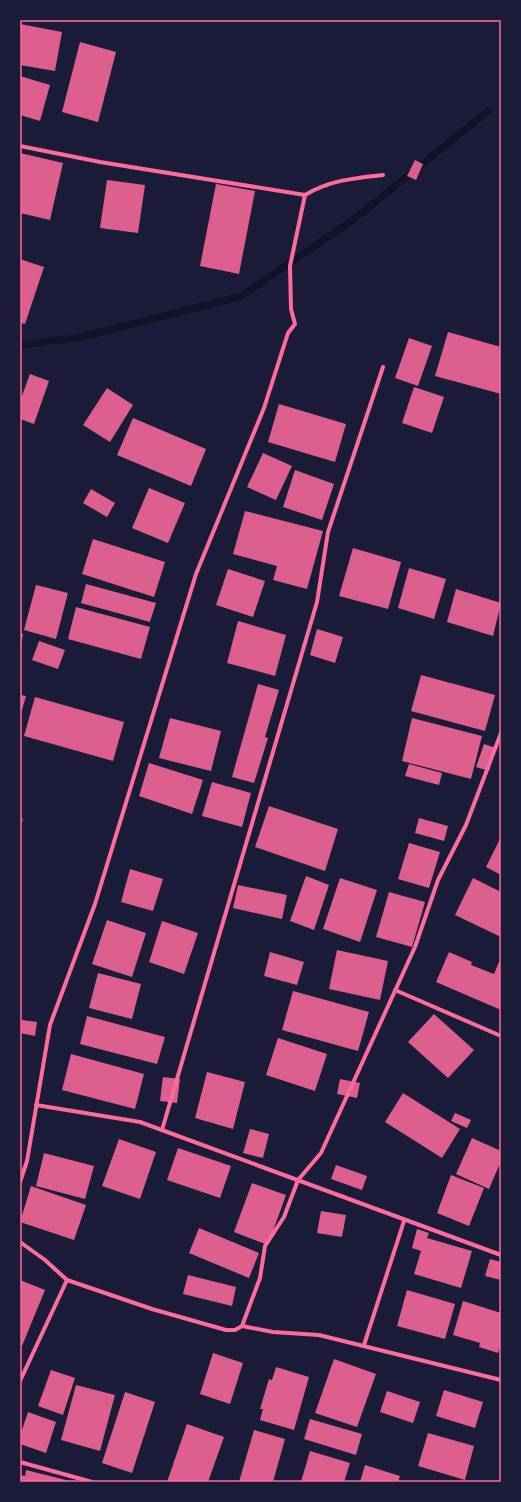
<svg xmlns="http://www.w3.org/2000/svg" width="521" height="1502" viewBox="0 0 521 1502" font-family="'DejaVu Sans',sans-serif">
  <rect width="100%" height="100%" fill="#1b1b3a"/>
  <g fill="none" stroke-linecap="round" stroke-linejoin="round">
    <path stroke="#12122b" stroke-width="7" d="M20 345 82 337 241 296 353 220 488 111"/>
  </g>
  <g fill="#dd5f8e">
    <path d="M20 24 62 32 55 71 20 65Z"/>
    <path d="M80 42 116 52 98 122 62 112Z"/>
    <path d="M20 76 50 85 40 121 20 115Z"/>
    <path d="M20 153 63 163 50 220 20 213Z"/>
    <path d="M415 160 423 164 416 180 407 176Z"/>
    <path d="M107 180 145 185 138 233 100 228Z"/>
    <path d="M216 184 255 191 239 274 200 266Z"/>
    <path d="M20 259 44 267 25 324 20 323Z"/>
    <path d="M448 332 501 347V394L435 376Z"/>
    <path d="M409 338 432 346 418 386 395 378Z"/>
    <path d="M30 374 49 381 34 424 20 419V401Z"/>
    <path d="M414 387 444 397 432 433 402 423Z"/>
    <path d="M107 388 133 405 110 442 83 425Z"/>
    <path d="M279 404 346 424 335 462 268 442Z"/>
    <path d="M133 418 206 449 191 486 117 455Z"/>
    <path d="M263 453 292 466 276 500 247 487Z"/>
    <path d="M295 470 334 484 322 520 283 507Z"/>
    <path d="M149 488 185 503 168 543 132 528Z"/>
    <path d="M91 489 115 503 107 517 83 503Z"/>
    <path d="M245 511 323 531 307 589 273 580 277 566 233 554Z"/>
    <path d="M93 539 165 562 154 597 82 574Z"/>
    <path d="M353 548 401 562 388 609 339 596Z"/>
    <path d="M409 568 446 579 434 619 398 608Z"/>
    <path d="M228 569 265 581 253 617 216 605Z"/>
    <path d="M86 584 156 603 150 622 81 603Z"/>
    <path d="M36 585 68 593 56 639 24 630Z"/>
    <path d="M456 589 501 603 493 636 447 622Z"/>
    <path d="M76 607 150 627 141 659 68 639Z"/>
    <path d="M238 621 286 635 275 676 227 663Z"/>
    <path d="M317 629 343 637 335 663 310 655Z"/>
    <path d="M20 634H23L21 646H20Z"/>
    <path d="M39 641 65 650 58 669 32 660Z"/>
    <path d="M421 675 495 695 485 731 411 711Z"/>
    <path d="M258 684 279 690 265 737 268 738 254 783 232 777Z"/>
    <path d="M20 695 26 696 20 717Z"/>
    <path d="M35 697 124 722 113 761 24 736Z"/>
    <path d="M170 718 221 731 211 771 159 758Z"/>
    <path d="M412 718 482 736 471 779 402 761Z"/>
    <path d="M484 744 496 748 489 771 476 767Z"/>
    <path d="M149 763 203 780 192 814 139 796Z"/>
    <path d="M409 764 442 773 439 785 405 776Z"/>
    <path d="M212 782 251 793 242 827 202 816Z"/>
    <path d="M269 806 338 829 325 871 255 847Z"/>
    <path d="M20 818 23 819 20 829Z"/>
    <path d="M419 818 448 826 444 841 415 833Z"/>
    <path d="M501 837V875L486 867Z"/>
    <path d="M409 843 440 852 429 888 398 879Z"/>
    <path d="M130 869 163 879 153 911 121 902Z"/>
    <path d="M306 876 329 885 314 930 290 921Z"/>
    <path d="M340 878 377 890 360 942 323 929Z"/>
    <path d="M473 878 501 892V937L455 915Z"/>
    <path d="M238 885 287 895 282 919 233 908Z"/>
    <path d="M389 892 425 902 412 947 376 937Z"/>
    <path d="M107 920 146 933 132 977 92 964Z"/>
    <path d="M162 921 198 933 184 974 149 962Z"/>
    <path d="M337 950 388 961 380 1000 329 989Z"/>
    <path d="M270 952 304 962 297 985 264 976Z"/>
    <path d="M449 952 472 962 471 965 494 974 499 962 501 963V1010L436 982Z"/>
    <path d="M98 973 141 984 132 1019 89 1008Z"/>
    <path d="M293 991 369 1012 358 1051 282 1030Z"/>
    <path d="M434 1014 474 1050 448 1078 408 1042Z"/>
    <path d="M87 1016 165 1037 157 1064 80 1044Z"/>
    <path d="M22 1020 37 1022 35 1036 20 1033Z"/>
    <path d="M278 1038 327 1054 315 1091 266 1075Z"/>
    <path d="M71 1054 144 1074 135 1109 62 1090Z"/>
    <path d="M207 1072 245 1082 233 1129 195 1118Z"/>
    <path d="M163 1077 180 1079 177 1103 160 1101Z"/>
    <path d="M340 1079 360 1083 357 1098 337 1094Z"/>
    <path d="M403 1093 460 1129 442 1158 385 1122Z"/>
    <path d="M455 1113 471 1120 467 1128 451 1121Z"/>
    <path d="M250 1129 269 1134 263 1158 243 1153Z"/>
    <path d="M472 1138 501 1151V1161L489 1189 456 1174Z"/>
    <path d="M119 1139 156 1152 140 1199 102 1186Z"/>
    <path d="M178 1148 231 1166 220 1198 167 1180Z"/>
    <path d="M44 1153 94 1166 85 1199 36 1186Z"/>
    <path d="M336 1165 367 1176 362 1190 331 1179Z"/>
    <path d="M451 1175 484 1188 469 1226 437 1213Z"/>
    <path d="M252 1183 286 1195 268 1245 234 1232Z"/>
    <path d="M31 1186 86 1205 74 1240 20 1222Z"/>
    <path d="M321 1211 346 1215 342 1237 317 1233Z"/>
    <path d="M199 1228 259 1253 249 1278 189 1253Z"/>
    <path d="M417 1229 429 1233 427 1238 472 1251 461 1288 414 1274 421 1251 412 1248Z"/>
    <path d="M490 1259 501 1262V1280L485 1276Z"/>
    <path d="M188 1275 236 1287 232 1306 183 1294Z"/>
    <path d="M20 1280 45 1290 22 1346 20 1345Z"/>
    <path d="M407 1290 455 1304 445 1339 397 1326Z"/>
    <path d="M463 1301 501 1313V1343L498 1353 479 1347 480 1343 453 1335Z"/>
    <path d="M213 1353 243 1363 230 1404 200 1394Z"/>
    <path d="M334 1359 376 1374 357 1427 315 1413Z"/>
    <path d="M276 1367 309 1377 294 1430 260 1420 263 1409H260L269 1379 272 1380Z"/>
    <path d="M51 1370 75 1378 63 1415 38 1406Z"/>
    <path d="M76 1385 115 1395 100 1451 61 1440Z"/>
    <path d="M444 1390 483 1402 475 1428 436 1416Z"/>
    <path d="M387 1391 420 1402 413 1423 380 1412Z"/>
    <path d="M125 1392 155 1402 132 1473 102 1463Z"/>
    <path d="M28 1412 56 1422 46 1453 20 1444V1436Z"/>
    <path d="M310 1419 362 1434 356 1455 304 1439Z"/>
    <path d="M187 1424 224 1437 208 1482H167Z"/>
    <path d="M254 1430 285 1439 273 1482H239Z"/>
    <path d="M428 1433 474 1446 465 1480 418 1466Z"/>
    <path d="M310 1451 350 1463 344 1482H301Z"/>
    <path d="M365 1465 400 1476 398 1482H360Z"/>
    <path d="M26 1470 70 1481V1482H20V1475L25 1476Z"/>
  </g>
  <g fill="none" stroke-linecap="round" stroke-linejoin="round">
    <g stroke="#ff6b9d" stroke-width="4">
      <path d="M20 146 100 162 305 195C330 180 355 178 383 175"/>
      <path d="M395 990 501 1036"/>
      <path d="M36 1105 140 1122 501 1255"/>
      <path d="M162 1130 317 602 328 532 383 367"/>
      <path d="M20 1182 27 1161 50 1025 95 904 196 574 264 408 288 333 295 324 291 309 290 266 305 195"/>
      <path d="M20 1242 45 1260 67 1280 152 1309 226 1330H235L242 1326 260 1278 265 1246 284 1217 298 1180 321 1153 415 947 438 880 466 825 501 733"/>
      <path d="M242 1326 273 1332 319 1335 501 1380"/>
      <path d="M364 1345 404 1221"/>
      <path d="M20 1381 67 1280"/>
      <path d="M20 1462 92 1482"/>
    </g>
  </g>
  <rect width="521" height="1502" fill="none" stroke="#1b1b3a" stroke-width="42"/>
  <rect x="21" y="21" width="479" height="1460" fill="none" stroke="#ff6b9d" stroke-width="1.5"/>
</svg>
